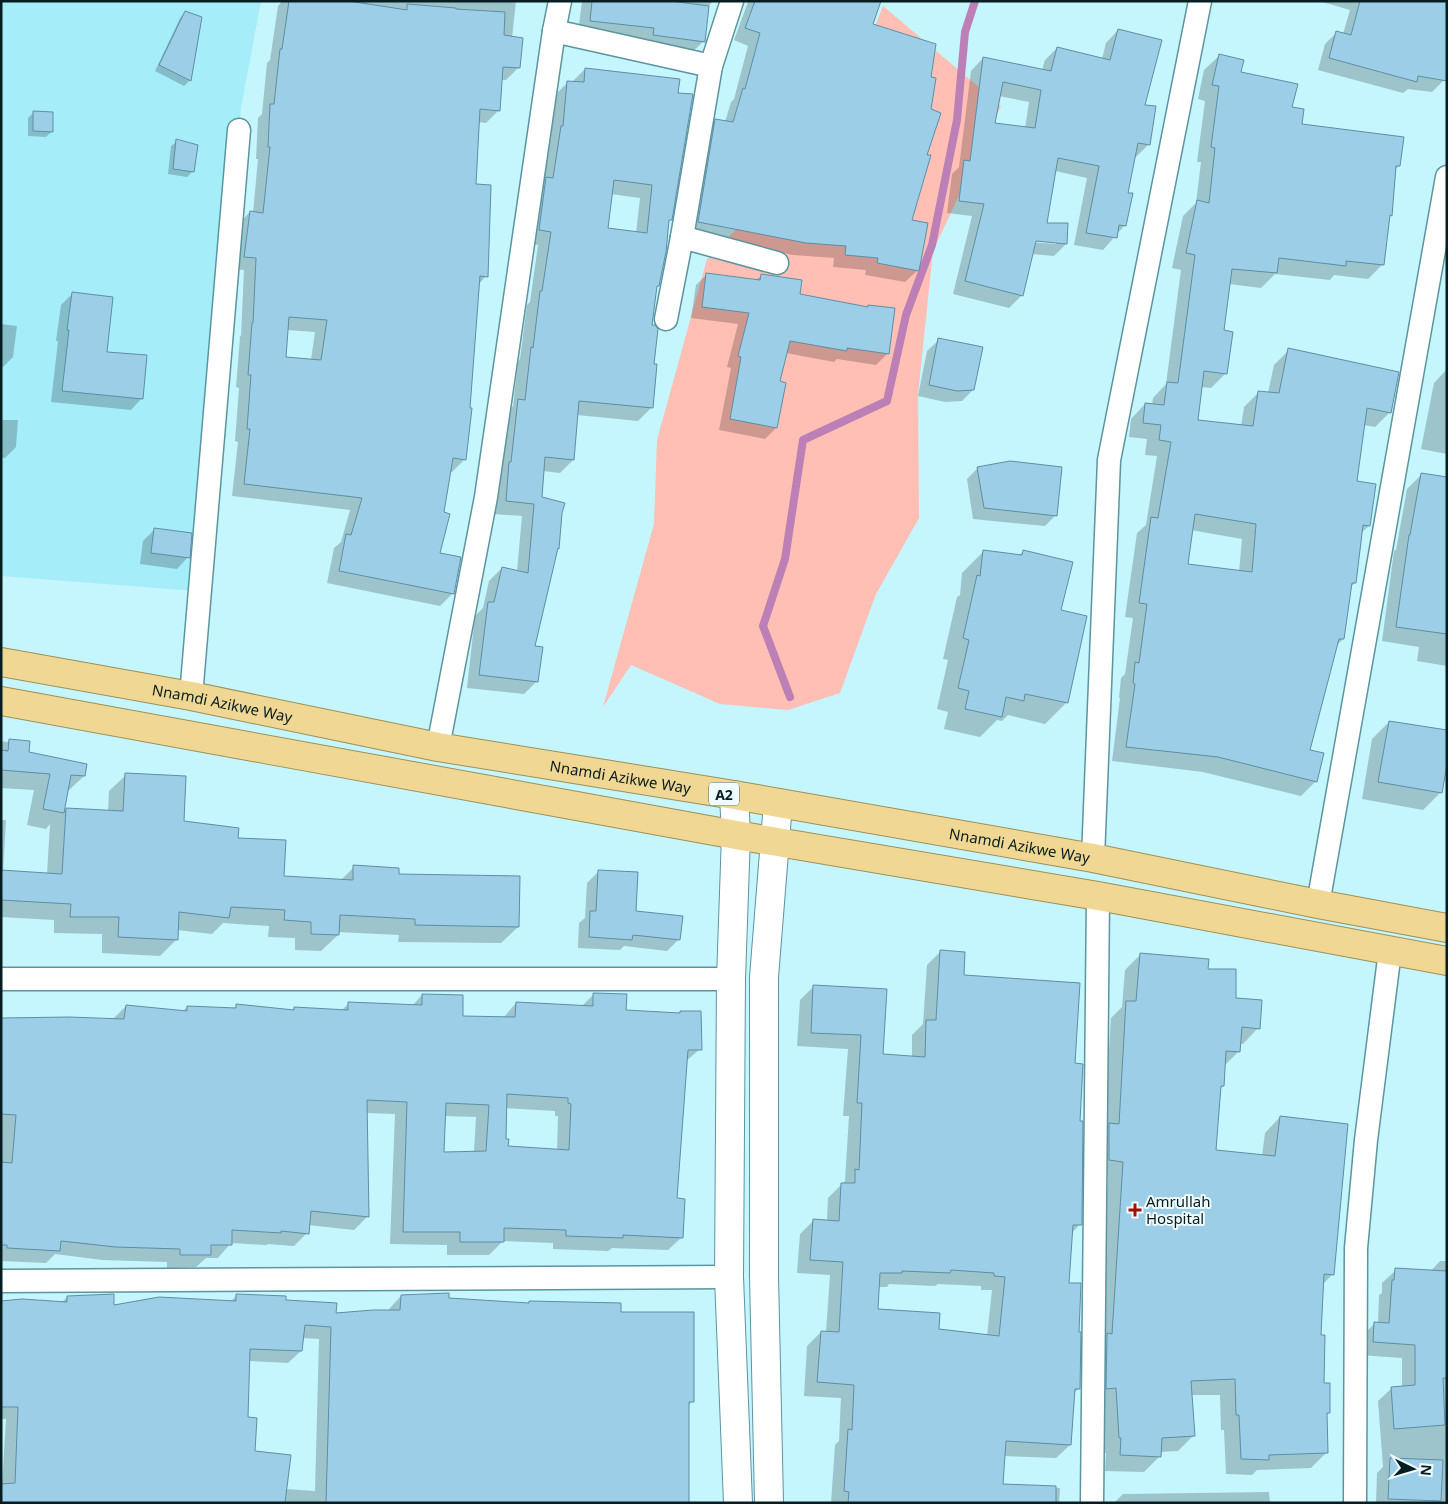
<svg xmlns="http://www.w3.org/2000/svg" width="1448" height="1504" viewBox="0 0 1448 1504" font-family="'Noto Sans',sans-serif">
  <rect width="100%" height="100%" fill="#c5f5fd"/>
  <path fill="#a6edfa" d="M1 1H261L241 108 209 592 1 576Z"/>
  <path fill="#ffbfb4" d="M883 6 1001 106 933 251 918 394 919 518 876 594 840 693 788 710 720 704 631 665 603 707 654 524 657 440 707 259 835 129Z"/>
  <g fill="#0003" fill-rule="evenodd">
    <path d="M282 1H516L512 38 519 67 506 80H501L499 110 486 123 478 122 475 185 486 276 479 284 465 459 452 472H449L438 554 453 593 440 606 327 583 334 548 341 542 350 510 232 496 238 442 235 441 239 388 236 387 240 337 241 335 244 270 232 269 237 225 250 212 253 213 258 159H256L258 118 262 114 267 63 270 60 278 6ZM287 330 315 332 311 360 284 358Z"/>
    <path d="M582 1H713L708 7 704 41 691 53 578 33Z"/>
    <path d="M879 1 872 25 929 78 930 110 925 156 910 221 918 270 905 282 865 275 866 270 833 267 834 258 793 255 686 234 703 132 716 120 725 122 731 102 734 99 748 46 734 40 748 2Z"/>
    <path d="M1319 1H1447L1444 80 1432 92 1408 89 1403 93 1318 70 1325 44 1337 32 1343 34 1350 10Z"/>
    <path d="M185 13 200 18 189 81 184 86 155 71 180 18Z"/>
    <path d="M1118 30 1143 106 1148 145 1136 157H1134L1127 194 1125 225 1103 250 1074 245 1087 178 1055 171 1046 224 1066 244 1054 256 1032 254 1022 295 1009 308 953 294 972 216 947 213 952 174 959 167 971 71 983 58 1042 70 1045 60 1057 48 1102 59 1106 43ZM999 96 1029 102 1025 128 994 124ZM1030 239 1056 242V244L1030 242Z"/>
    <path d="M1219 56 1239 73 1291 108 1301 125 1399 166 1394 170 1390 215 1388 217 1383 264 1368 279 1334 275 1330 280 1275 274 1261 288 1229 284 1223 331 1226 373 1211 388 1201 387 1197 421 1241 426 1244 407 1259 392 1268 393 1274 365 1289 350 1390 412 1375 427 1363 425 1355 482 1369 526 1361 533 1355 583 1350 587 1343 639 1335 647 1308 751 1316 781 1301 796 1203 772 1112 761 1120 698H1119L1121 678 1125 674 1133 618 1125 617 1137 533 1146 525 1157 456 1145 455 1147 439 1129 437 1131 419 1145 404 1152 405 1153 398 1166 384 1181 270 1172 268 1183 216 1196 203 1201 162H1197L1205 101 1198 99 1204 70ZM1191 530 1242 539 1239 572 1187 565Z"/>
    <path d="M585 69 679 80 670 219 668 222 658 286 655 288 651 326 652 365 651 408 638 421 577 415 573 460 560 473 543 471 541 498 561 513 558 548 556 550 533 647 537 681 524 694 467 688 475 616 483 608 489 581 502 568 517 571 522 516 493 514 505 414 513 406 518 362 520 359 527 305 530 302 538 245 526 243 548 141 551 137 555 95 568 82H572ZM611 194 640 198 636 233 606 229Z"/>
    <path d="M34 112 52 131 46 137 28 136V118Z"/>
    <path d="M177 141 193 171 187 177 168 174 171 146Z"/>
    <path d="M707 274 756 280 761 276 799 295 888 353 876 365 837 359 834 362 786 353 778 382 776 428 765 439 719 430 731 368 727 367 738 324 691 318 696 285Z"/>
    <path d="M72 294 105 353 142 398 131 410 51 402 58 341H56L61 305Z"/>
    <path d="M1 324 17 326 13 357 1 369Z"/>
    <path d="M939 340 973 390 962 401 945 402 918 396 927 351Z"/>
    <path d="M1447 369V454L1421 449 1434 383Z"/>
    <path d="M1 420H18L16 447 5 458H1Z"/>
    <path d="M978 468 1056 515 1045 526 973 519 967 479Z"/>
    <path d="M1422 474 1447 478V666L1417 661 1419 647 1382 641 1394 551 1396 550 1407 489Z"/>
    <path d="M155 529 188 557 177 569 140 564 143 541Z"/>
    <path d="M1024 551 1059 611 1066 703 1045 724 1008 715 1002 721 997 720 980 737 944 729 948 712 937 709 948 660 943 659 957 597 960 595 962 573 983 552 1018 556Z"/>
    <path d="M1389 722 1441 792 1423 810 1362 799 1372 739Z"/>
    <path d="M1 741 8 742 10 741 28 753 84 776 67 792 62 814 67 809 108 812 109 791 126 775 182 822 236 839 282 878 340 881 354 867 397 875 518 927 501 943 398 942 399 935 338 932V935L321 951 295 950V938L268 937 269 926 223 923 212 934 177 930V939L160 956 102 953V934L54 933V920L1 917V820H6L3 872 47 874 50 824 46 829 27 825 34 790 1 788Z"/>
    <path d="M598 872 635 912 678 940 667 951 624 946 620 950 578 948 579 923 585 918 587 883Z"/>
    <path d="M941 951 962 976 1074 1065 1079 1122 1080 1224 1071 1234 1068 1284 1077 1333 1079 1388 1073 1394 1070 1445 1056 1458 1004 1456 1002 1485 1060 1488 1059 1503H831L835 1445 839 1441 841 1398 804 1396 807 1346 821 1332H826L830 1275 797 1273 800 1234 814 1220 827 1221 828 1198 845 1181 849 1116H843L848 1049 797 1046 800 1000 814 986 882 1056 912 1057V1035L923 1024 927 965ZM889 1284 935 1286 938 1284 981 1286V1290H992L987 1336 938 1330 876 1310 878 1287H887Z"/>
    <path d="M1141 954 1207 970 1235 999 1258 1028 1243 1044H1240L1239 1051 1224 1066 1223 1086 1220 1089 1214 1152 1262 1156 1265 1133 1280 1117 1333 1274 1322 1285 1320 1336 1322 1385 1329 1412 1326 1416 1327 1452 1311 1468 1257 1470 1252 1475 1226 1474 1224 1430H1221L1220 1395H1191L1194 1435 1178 1451 1160 1452V1456L1144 1472 1105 1471 1106 1453H1103L1097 1345 1108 1177 1093 1176 1104 1129 1111 1018 1122 1007 1125 970Z"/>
    <path d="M594 994 625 1011 679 1014 681 1012 700 1049 685 1062 675 1199 682 1237 668 1250 612 1248 608 1251 553 1249V1243L503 1241 489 1255H447V1245L390 1244 395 1114 366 1113 367 1217 354 1230 308 1225 307 1233 294 1246 268 1244 266 1245 231 1243 218 1258H206L196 1267 167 1268V1262L102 1260 55 1254 46 1263 1 1261V1019H113L126 1006 182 1012 187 1007 232 1010 237 1005 292 1011 294 1008 341 1011 349 1003 412 1006 422 995 461 1017 503 1018 516 1003 581 1007ZM505 1108 555 1111V1116H558L557 1150 507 1147 505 1140ZM444 1116 476 1117 474 1152 442 1153Z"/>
    <path d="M1440 1261H1447V1503H1376L1377 1473 1383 1467 1378 1401 1392 1388 1402 1387V1358L1360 1355 1361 1337 1375 1323 1378 1324 1379 1295 1382 1293V1283L1396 1270 1430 1272Z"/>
    <path d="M237 1295 284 1302 335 1315 389 1311V1309L401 1296 527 1304 529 1302 620 1313 692 1401 688 1406V1503H1L6 1419H1V1302L61 1303 67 1297 113 1306 230 1302ZM302 1338 319 1339 315 1491 286 1489 254 1452 247 1418 249 1361 288 1363 301 1351Z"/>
    <path d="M1269 1492 1270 1503H1114L1123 1494Z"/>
  </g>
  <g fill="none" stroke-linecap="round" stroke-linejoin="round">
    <path stroke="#bc7fb6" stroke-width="8" d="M790 697 763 626 785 559 803 440 887 401 906 315 932 245 957 120 965 32 975 1"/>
  </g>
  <g fill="#9ccee7" stroke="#5e8ea5" fill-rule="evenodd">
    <path d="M289 1H349L407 10V4L456 8V9L505 12 504 35 523 38 520 68 503 67 500 111 480 109 476 184 491 185 488 277 480 276 470 408H472L466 460 453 458 444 512 450 514 440 553 461 557 454 594 339 571 346 534 351 535 362 498 244 484 250 429H247L251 375H248L252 323H253L256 258 244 257 250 211 263 213 270 147H268L270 104H274L280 49H282ZM289 317 327 320 321 360 286 357Z"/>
    <path d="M592 1H671L709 6 705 42 653 35 654 28 590 21Z"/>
    <path d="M755 1H881L873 24 936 44 931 77 936 78 931 109 941 113 927 155H931L912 220 928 223 919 271 877 263 878 258 845 255 846 246 806 243 698 222 715 119 733 122 743 88 745 89 760 33 745 28Z"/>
    <path d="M1360 1H1447V81L1418 76 1417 82 1329 58 1336 31 1351 35Z"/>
    <path d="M185 11 202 17 191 81 159 65Z"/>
    <path d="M1118 29 1162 40 1145 105 1156 106 1150 145 1138 143 1128 193H1133L1126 226 1119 225 1117 238 1086 233 1099 166 1058 158 1047 223H1068L1067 244 1036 241 1023 296 965 281 984 204 959 201 964 160 970 161 983 57 1051 71 1057 47 1110 60ZM1003 82 1041 90 1035 128 995 123Z"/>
    <path d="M1219 54 1244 60 1241 72 1298 84 1292 107 1304 109 1302 124 1404 137 1400 166H1396L1392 216 1390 215 1384 265 1346 261V266L1279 258 1277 273 1232 269 1224 330 1233 332 1227 374 1204 371 1198 420 1253 426 1258 391 1279 393 1288 348 1399 372 1391 413 1367 408 1357 481 1376 484 1370 526 1363 525 1356 583H1352L1344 639H1339L1310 750 1324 753 1317 782 1218 757 1126 747 1135 684 1133 683 1135 662 1139 663 1147 604 1139 603 1151 517 1158 518 1171 442 1159 440 1161 425 1143 423 1145 403 1164 405 1167 382 1178 383 1195 255 1186 253 1197 200 1209 203 1215 148 1211 147 1219 86 1212 85ZM1195 514 1256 524 1252 572 1188 564Z"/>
    <path d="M585 68 680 79 678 93 693 94 672 220H669L666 252 659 286H657L652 325H655L658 329 654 364H657L653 408 579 401 574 460 545 457 542 497 565 503 562 513 559 549 558 548 535 646 543 647 538 682 479 675 488 602H494L502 567 528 573 534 504 506 501 509 462H511L518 399 525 400 531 347 533 348 540 291H542L551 232 539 230 546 177 553 178 561 126H563L567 81 584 82ZM614 180 652 185 647 233 608 228Z"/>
    <path d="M33 111 53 112V132L33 131Z"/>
    <path d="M176 139 198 145 194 172 173 169Z"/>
    <path d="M706 273 760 280 761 274 802 280 800 294 868 307V305L895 308 889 354 847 348V351L790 341 780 381 786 383 777 428 730 419 741 357 738 356 749 313 702 307Z"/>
    <path d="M72 292 113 297 107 352 147 355 143 399 62 391 69 330H67Z"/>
    <path d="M938 338 983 347 974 390 957 391 929 385Z"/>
    <path d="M1010 461 1062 467 1057 516 984 508 977 467Z"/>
    <path d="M1421 473 1447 477V634L1396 627 1409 535H1410Z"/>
    <path d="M154 528 192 533 190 558 151 553Z"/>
    <path d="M983 550 1022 555 1023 550 1073 562 1061 610 1087 616 1068 703 1025 694 1024 701 1006 697 1002 717 965 709 969 691 958 688 969 640 963 638 977 575 980 576Z"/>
    <path d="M1389 721 1447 730V765L1442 793 1378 782Z"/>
    <path d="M9 739 30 741 29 752 87 764 85 776 71 775 64 813 43 809 50 774 1 770V750L8 751Z"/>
    <path d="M125 773 186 776 184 821 239 828 238 838 286 840 284 876 353 880V865L399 868V874L520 876 519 927 415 925V919L340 915 339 935 311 934V922L284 920 285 910 231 907 229 918 179 912 178 940 118 937 119 917H70L71 904 1 900V870L62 874 66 808 123 811Z"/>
    <path d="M598 870 638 872 636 911 683 916 680 940 633 935 632 940 589 937 590 911H596Z"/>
    <path d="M940 950 965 952 964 975 1080 983 1075 1063 1083 1064 1080 1121H1083L1082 1225H1073L1069 1283H1081L1079 1332H1081L1080 1389H1075L1071 1445 1006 1441 1003 1484 1056 1486V1503H848L849 1492 844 1491 848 1429 852 1430 854 1385 817 1382 821 1331 839 1332 843 1262 810 1260 813 1219 839 1221 841 1183H855V1169L859 1170 862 1103H857L861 1035 811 1033 813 985 887 989 883 1054 925 1057 926 1020H936ZM951 1270 994 1273V1276L1005 1277 999 1336 939 1329 940 1313 878 1309 880 1273H902V1271L950 1273Z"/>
    <path d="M1140 953 1209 959 1208 969H1236V998L1262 1000 1260 1029 1242 1027 1240 1052 1226 1051 1224 1086H1221L1216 1150 1275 1156 1280 1116 1348 1124 1334 1275 1324 1274 1321 1335H1325L1324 1383H1330V1413H1327L1328 1453 1269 1455V1460L1241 1459 1239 1415H1236L1235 1379 1191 1381 1195 1436 1162 1438 1161 1457 1120 1455 1121 1438H1119L1116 1388 1106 1389 1107 1333 1112 1334 1123 1162 1109 1160V1123L1119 1124 1126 1001H1136Z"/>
    <path d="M593 993 627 994 626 1010 680 1013V1011H701L702 1050H688L677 1198 685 1199 683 1238 623 1235V1238L566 1236V1230L504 1228V1242H460V1232H403L407 1102 367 1100 369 1217 311 1211 309 1234 281 1231V1233L232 1230V1245H211V1255H180V1249L116 1247 61 1241 60 1251 7 1248V1245H1V1162L12 1163 16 1115 1 1114V1018L69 1017 124 1019 126 1005 187 1011V1006L236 1008V1004L294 1010V1007L348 1010V1002L422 1005V994L463 995V1016L515 1017 516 1002 593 1006ZM507 1094 568 1098V1103L571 1104 569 1150 508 1146 509 1139H506ZM446 1103 489 1105 486 1151 444 1152Z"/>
    <path d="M1395 1268 1447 1271V1378H1443L1445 1425 1394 1429 1391 1387 1415 1385V1345L1373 1342 1374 1322 1389 1323 1392 1280H1394Z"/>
    <path d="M449 1293V1298L529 1303V1301L621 1303V1312H694V1402H689V1503H326L331 1327 305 1325 302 1351 250 1349 248 1417 257 1418 255 1451 291 1455 285 1503H1V1484L15 1483 18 1407H1V1301L22 1299 67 1302V1296L114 1294V1305L159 1297 236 1301V1294L286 1296V1300L337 1303 336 1313 373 1310H400L401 1295Z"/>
    <path d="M1390 1458 1443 1460 1441 1501 1388 1499Z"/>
  </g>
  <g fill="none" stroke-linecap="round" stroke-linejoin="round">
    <g stroke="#5b959f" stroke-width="25">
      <g id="minor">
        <path d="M554 31 711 66"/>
        <path d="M682 237 777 263"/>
        <path d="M666 319 682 237 711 66 732 1"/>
        <path d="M191 696 239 130"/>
        <path d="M438 747 486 497 554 31 560 1"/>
        <path d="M1093 858 1109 460 1200 1"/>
        <path d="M1318 904 1447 177"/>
        <path d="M1 979H731"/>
        <path d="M1 1281 729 1277"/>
        <path d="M1092 1503 1098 896"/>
        <path d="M1355 1503 1356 1248 1366 1140 1390 951"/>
      </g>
    </g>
    <g stroke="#5b959f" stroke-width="30">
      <g id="tertiary">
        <path d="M734 795 736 835 731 979 729 1277 738 1503"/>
        <path d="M769 1503 764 1276V977L778 803"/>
      </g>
    </g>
    <g stroke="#9c905a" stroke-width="30">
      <g id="trunk">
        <path id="s1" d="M1 662 191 696 438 747 734 795 1093 858 1318 904 1447 928"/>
        <path d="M1 701 736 835 1098 896 1447 961"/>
      </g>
    </g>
    <use href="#minor" stroke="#fff" stroke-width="22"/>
    <use href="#tertiary" stroke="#fff" stroke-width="28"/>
    <use href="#trunk" stroke="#f0d793" stroke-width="28"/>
  </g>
  <path fill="#a40f03" stroke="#effbfd" stroke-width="2" d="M1132.5 1202.5h5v5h5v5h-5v5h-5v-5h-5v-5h5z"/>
  <g text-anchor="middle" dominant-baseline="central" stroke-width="4" stroke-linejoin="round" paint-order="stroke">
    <rect fill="#effbfd" stroke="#4c6064" stroke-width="1" x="709" y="782.5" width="30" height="23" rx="4"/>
    <g font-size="14" font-weight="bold" fill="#061e22">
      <text x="724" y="794">A2</text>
    </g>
    <g font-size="15" fill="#061e22" stroke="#effbfd">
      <text stroke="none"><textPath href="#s1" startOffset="225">Nnamdi Azikwe Way</textPath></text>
      <text stroke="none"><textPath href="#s1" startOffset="630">Nnamdi Azikwe Way</textPath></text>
      <text stroke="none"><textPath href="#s1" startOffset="1035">Nnamdi Azikwe Way</textPath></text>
    </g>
    <g font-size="15" fill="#061e22" stroke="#effbfd" text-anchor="start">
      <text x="1146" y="1201">Amrullah<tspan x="1146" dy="17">Hospital</tspan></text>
    </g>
  </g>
  <rect width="1448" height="1504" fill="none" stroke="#061e22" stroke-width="5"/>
  <g transform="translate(1413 1469) rotate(95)" stroke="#effbfd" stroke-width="4" paint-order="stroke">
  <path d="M0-4L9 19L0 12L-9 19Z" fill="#061e22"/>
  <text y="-8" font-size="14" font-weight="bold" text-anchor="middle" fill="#061e22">N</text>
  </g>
</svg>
